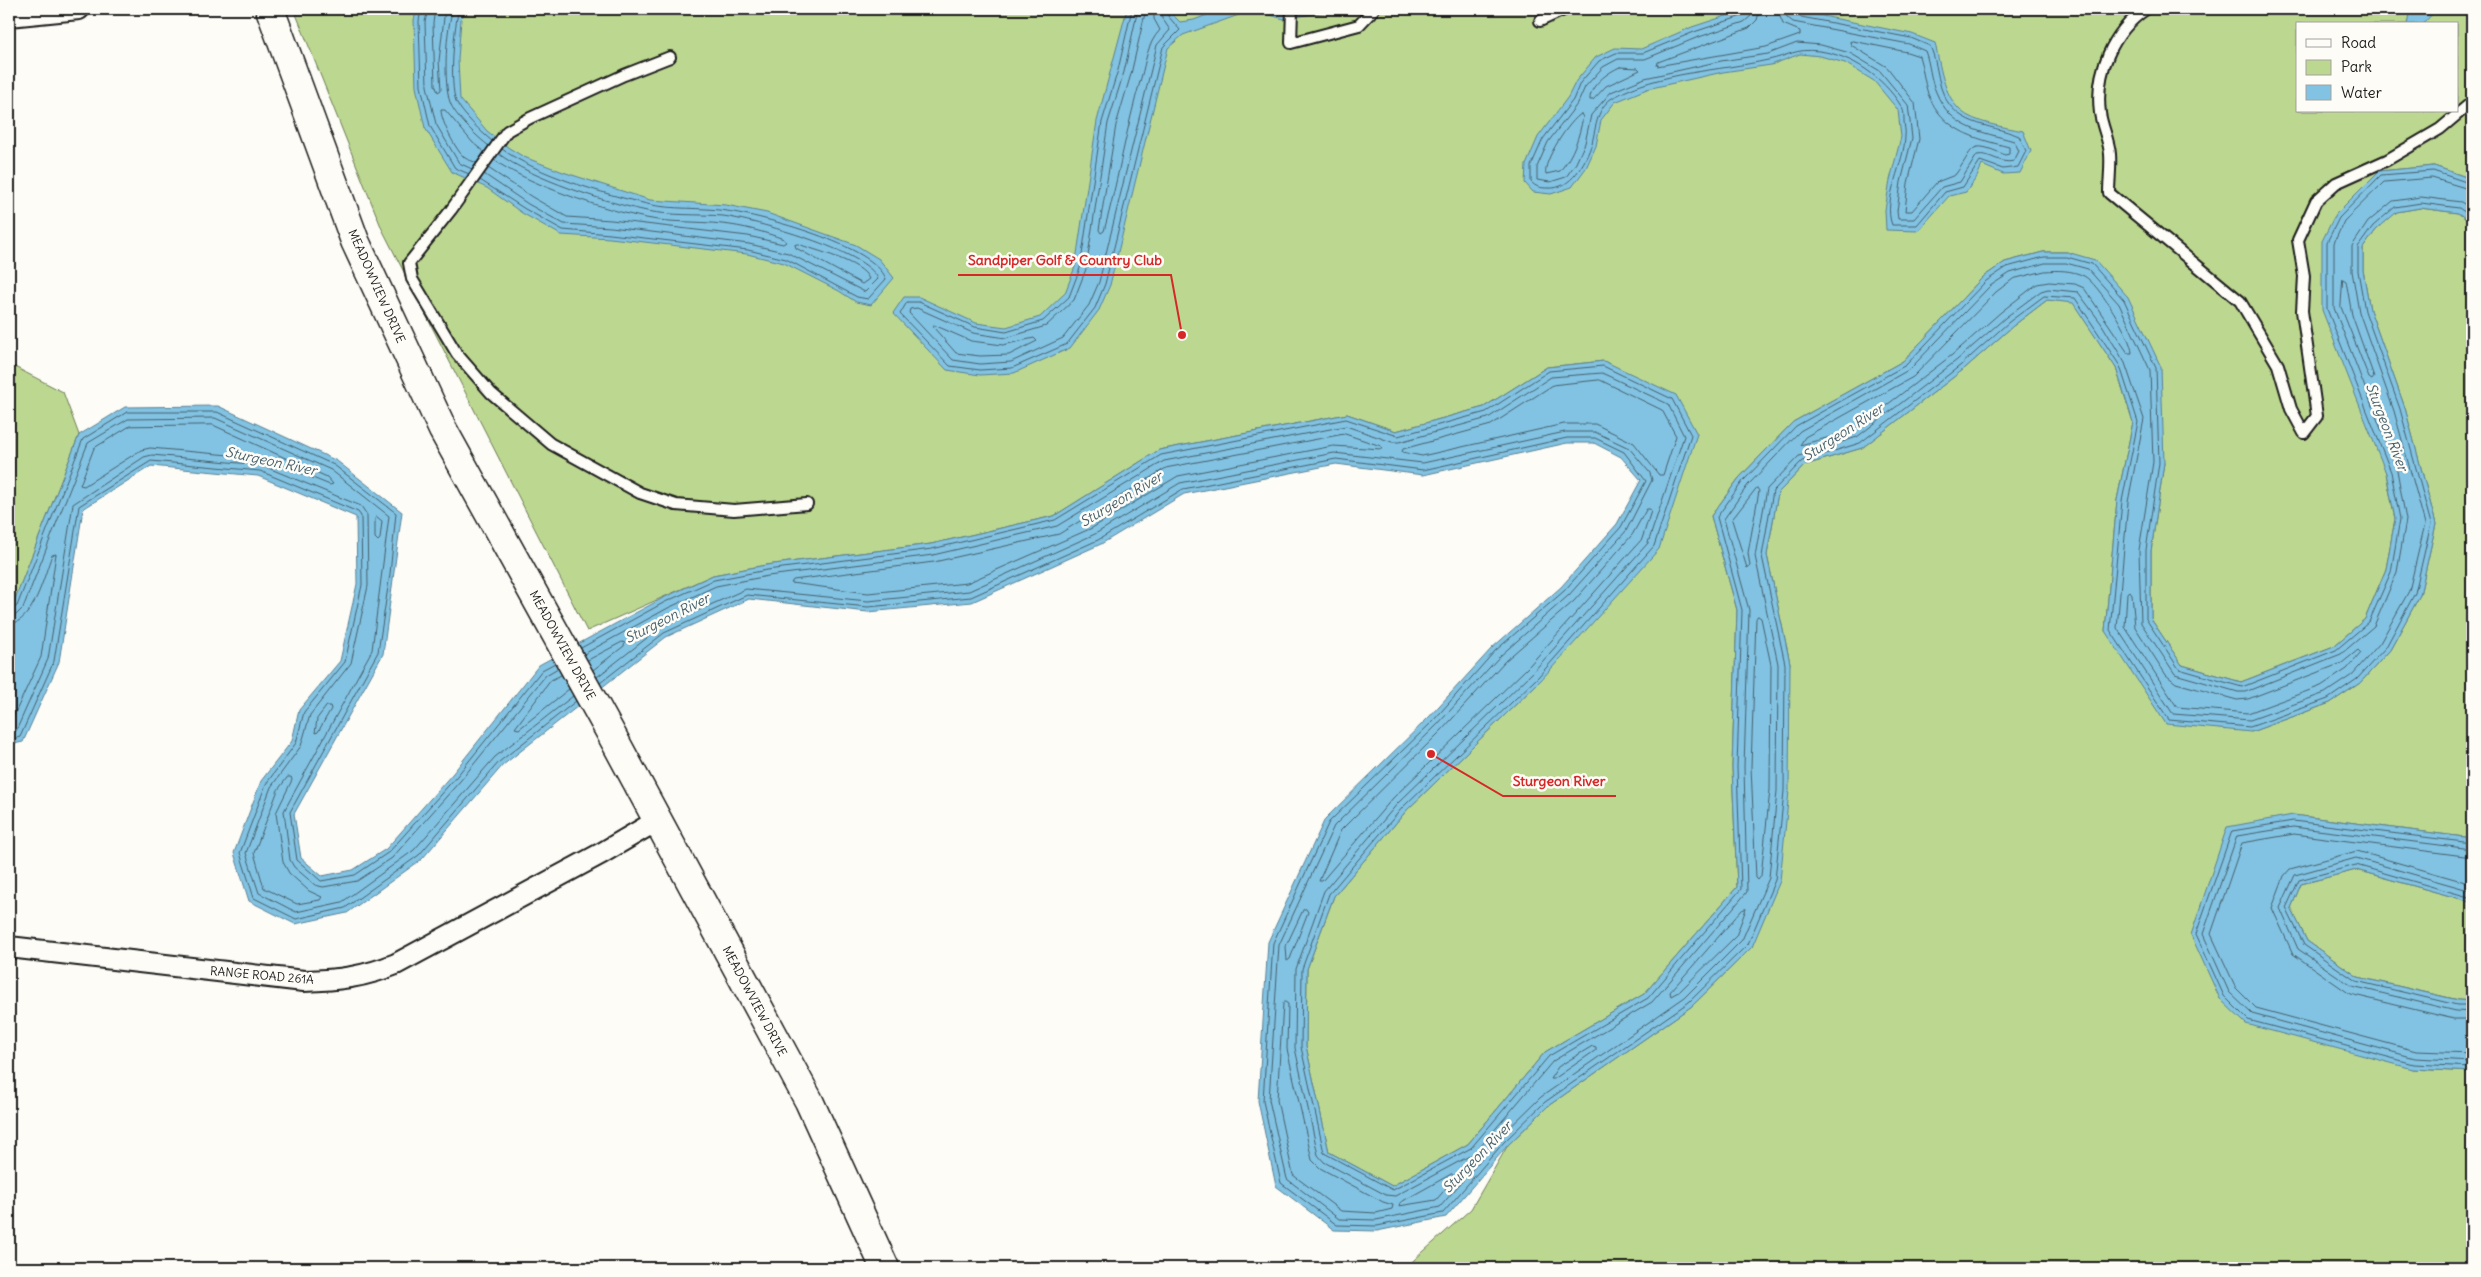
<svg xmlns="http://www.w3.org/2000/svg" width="2481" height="1277" viewBox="0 0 2481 1277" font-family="Delius,sans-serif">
  <rect width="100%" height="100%" fill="#fdfcf7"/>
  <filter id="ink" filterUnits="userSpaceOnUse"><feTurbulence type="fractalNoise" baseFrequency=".02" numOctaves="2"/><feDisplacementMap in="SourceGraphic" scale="10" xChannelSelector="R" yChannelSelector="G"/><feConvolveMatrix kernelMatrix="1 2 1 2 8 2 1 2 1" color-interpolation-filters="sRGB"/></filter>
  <g filter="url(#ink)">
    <g fill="#bcd890" stroke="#6c7a56" fill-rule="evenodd">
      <path d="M294 9H2472V179L2434 166 2379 171 2335 215 2395 519 2386 569 2365 619 2334 646 2241 682 2182 665 2151 619V551L2164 463 2067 252H2043L2005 262 1983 277 1903 361 1793 422 1739 478 1711 516 1737 610 1732 767 1737 887 1644 994 1545 1052 1468 1144 1392 1186 1329 1152 1306 1046 1307 969 1334 896 1407 810 1541 680 1697 434 1604 361 1547 367 1484 407 1396 431 1347 414 1159 450 1054 516 931 544 766 565 713 575 587 631 382 229ZM2297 24H2457V111H2297Z"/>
      <path d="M2420 208 2458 213 2472 223V838L2293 815 2191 935 2413 1069 2472 1072V1268H1405L1471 1209 1508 1145 1548 1106 1692 1006 1752 947 1790 663 1767 555 1778 493 1805 465 1862 448 1964 369 2013 326 2047 300 2073 302 2116 368 2133 422 2117 500 2105 631 2251 732 2330 703 2360 683 2390 650 2420 595 2436 524 2405 408 2370 310 2363 270V248L2376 230 2396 212Z"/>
      <path d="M9 364 63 392 79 435 13 604 9 607Z"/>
      <path d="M2356 870 2472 902V1001L2459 1000 2358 977 2307 941 2291 908 2301 884Z"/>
    </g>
    <g fill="#82c3e3" stroke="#598093">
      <path d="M417 9H465L461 19 458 60 460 99 487 131 509 148 524 157 563 172 650 200 726 205 767 213 856 245 879 259 894 278 871 305 856 302 839 291 784 263 747 254 610 238 561 235 522 213 487 188 452 172 425 128 416 87 414 20Z"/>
      <path d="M1127 9H1175L1172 14 1180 22 1194 20 1222 9H1341L1284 19 1270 15 1247 12 1183 35 1168 48 1110 285 1099 310 1070 348 1014 373 980 375 947 370 893 313 904 297H919L976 323 1006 327 1040 317 1065 293 1075 267 1097 121Z"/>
      <path d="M1747 9H1788L1912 34 1935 43C1940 64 1943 95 1961 111 1974 123 2005 127 2023 131L2031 151 2020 173 2003 174 1982 165 1977 177 1966 192 1949 196 1918 231 1886 230 1885 210 1890 180 1901 137 1898 110 1874 81 1845 63 1820 56 1800 54 1771 65 1723 72 1647 89 1615 102 1601 120 1596 146 1586 168 1572 187 1551 194 1533 192 1525 183 1526 165 1538 137 1568 97 1576 81 1596 57 1615 48 1641 49 1692 27Z"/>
      <path d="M2410 9H2437L2423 24H2407Z"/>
      <path d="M2434 166 2472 179V223L2458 213 2420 208 2397 212 2376 230 2363 248V270L2370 310 2405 408 2436 524 2420 595 2390 650 2360 683 2330 703 2251 732 2166 724 2105 631 2117 500 2133 422 2116 368 2073 303 2047 300 2013 326 1964 369 1862 448 1805 465 1778 493 1767 555 1790 663 1789 791 1780 881 1752 947 1692 1006 1548 1106 1508 1145 1446 1217 1377 1231 1334 1230 1276 1186 1258 1101 1268 942 1325 819 1429 717 1492 648 1561 587 1617 524 1641 480 1621 457 1594 443H1567L1423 475 1336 464 1184 494 1101 544 972 602 868 612 749 599 666 637 503 765 422 859 347 913 295 924 249 901 234 853 261 781 292 741 299 710 340 661 357 584 356 517 258 476 151 466 83 509 59 662 23 742 9 745V607L13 604 79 435 125 407 218 406 337 461 402 512 383 654 294 814 301 858 322 876 353 870 386 849 453 773 539 665 663 598 713 575 766 565 931 544 1054 516 1159 450 1347 414 1396 431 1484 407 1547 367 1604 361 1676 395 1697 434 1659 549 1541 680 1407 810 1334 896 1307 969 1306 1046 1329 1152 1392 1186 1468 1144 1545 1052 1644 994 1737 887 1732 767 1737 610 1711 516 1739 478 1793 422 1903 361 1983 277 2005 262 2043 252H2067L2095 260 2128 297 2161 367 2164 463 2151 551V619L2182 665 2241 682 2334 646 2365 619 2386 569 2395 519 2386 473 2322 310V241L2335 215 2379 171Z"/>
      <path d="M2293 815 2472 838V902L2356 870 2301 884 2291 908 2307 941 2358 977 2458 1000 2472 1001V1072L2413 1069 2246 1024 2220 999 2191 935 2227 827Z"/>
    </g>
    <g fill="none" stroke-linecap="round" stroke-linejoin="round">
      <g stroke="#455f6c" stroke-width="1">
        <path d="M421 9 419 21 421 86 430 126 455 168 469 174"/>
        <path d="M428 9 425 22 427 86 436 124 459 163 472 169"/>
        <path d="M435 9 433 23 435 85 438 92 441 90 439 61 445 9"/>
        <path d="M453 9C446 28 443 83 450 102 454 115 478 138 489 146"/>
        <path d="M459 9C454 26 449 84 456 101 461 113 482 133 492 141"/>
        <path d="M1132 9 1118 70 1102 122 1080 268 1069 297 1043 321 1006 332 975 327 919 302H907L900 314 950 366 980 370 1012 368 1067 344 1095 308 1105 284 1163 47 1180 30 1168 16 1169 9"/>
        <path d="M1138 9 1124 72 1108 123 1086 269 1074 300 1046 326 1006 338 973 333 917 308 910 309 909 313 953 360 980 364 1011 362 1063 338 1089 305 1099 282 1157 45 1170 30 1162 18V9"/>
        <path d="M1146 9 1131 74 1116 125 1099 230 1101 233 1104 231C1118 181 1126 129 1141 78 1146 61 1147 44 1160 30L1154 19V9"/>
        <path d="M1746 9 1742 16 1694 32 1643 53H1616L1599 61 1580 83 1573 100 1543 139 1531 166V182C1536 187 1540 188 1548 188 1571 190 1586 162 1592 143 1596 127 1597 106 1614 97 1658 72 1719 71 1768 60 1789 56 1795 48 1819 51 1852 55 1884 78 1901 106 1904 110 1904 116 1904 121 1904 126 1906 131 1905 136 1905 162 1882 199 1892 225H1917L1945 192 1963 187 1980 161 2003 169 2018 167 2026 151 2019 136C1988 123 1954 127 1941 88 1937 74 1936 59 1930 46L1911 38 1796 16 1792 13 1791 9"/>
        <path d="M1752 9 1751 16 1744 22 1696 38 1645 59H1618L1603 67 1585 87 1578 103 1548 142 1537 167V180L1550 182 1566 177 1576 163 1585 143 1591 115 1611 92 1645 78 1721 61 1768 54 1797 43 1821 45 1850 53 1880 71 1908 105 1912 138 1901 182 1897 211 1898 219H1914L1942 187 1960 182 1977 155C1990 152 2000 165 2014 161L2019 151 2014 141C1980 131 1951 129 1936 92 1930 79 1930 64 1925 51L1909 44 1793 22 1787 17 1785 9"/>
        <path d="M1760 9 1757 20 1749 28 1658 62 1657 66 1766 47 1800 35V31L1783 24 1777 9"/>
        <path d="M1853 41 1907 52 1919 56C1923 68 1924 82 1928 94 1943 131 1974 138 2009 147V154L2005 155C1967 138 1975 149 1955 175L1937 182 1912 211H1905L1908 183 1919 139 1915 103 1887 67 1851 45 1850 42Z"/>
        <path d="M1620 67 1638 68 1640 70 1606 86 1593 100H1590C1589 86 1608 72 1620 67Z"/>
        <path d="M1581 114 1583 117C1579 137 1574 154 1560 171L1546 174C1542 162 1570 120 1581 114Z"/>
        <path d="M477 163C473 161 468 160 465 158 456 151 441 121 441 110H445L473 143 484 152"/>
        <path d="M488 168 532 197 567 217 611 220 748 236 783 244 786 242 784 239C764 232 743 226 722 224 697 221 670 223 646 218 605 210 527 184 494 160"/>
        <path d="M484 174 528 204 564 224 611 227 749 244 788 253 865 292 878 279C868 251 753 220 723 216 698 214 672 216 647 211 608 203 530 178 499 154"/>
        <path d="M480 180 525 209 563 230 610 234 748 250 786 259 857 297 868 299 886 279C874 245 762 216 727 211 701 207 672 210 647 204 605 194 537 175 502 149"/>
        <path d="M798 244C814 250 863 262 869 279L862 284 796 248 795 245Z"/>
        <path d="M2045 271C2058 270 2072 270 2084 276 2098 283 2132 338 2132 353H2128L2084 288 2075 284 2049 282 2037 284 2001 312 1952 355 1853 431 1800 445 1805 437 1913 377 1996 292 2013 279Z"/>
        <path d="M2343 279 2346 281 2352 315 2374 377 2372 380 2369 378 2341 307Z"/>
        <path d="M934 325 971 341 1003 345 1034 338 1037 341 1009 355 980 356 956 353 934 328Z"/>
        <path d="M1600 380 1662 410 1676 436 1663 475H1659L1634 443 1595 424H1564L1422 456 1402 452 1403 449 1491 425 1553 385Z"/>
        <path d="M213 425 327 477 333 484 330 485 263 458 150 448 141 450 84 486 80 485 94 448 130 426Z"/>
        <path d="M1345 434 1381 446 1382 449 1333 446 1178 476 1092 528 967 583 868 593 791 583 793 580 934 562 1059 534 1166 468Z"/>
        <path d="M1757 488 1759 491 1748 553 1750 566 1747 568 1732 520Z"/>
        <path d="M1647 509H1650L1651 511 1642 539 1528 667 1393 798 1322 881H1319L1341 830 1442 730 1505 661 1574 601 1632 535Z"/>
        <path d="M377 517 382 521 380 539 378 541 375 538V519Z"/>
        <path d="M2130 591 2132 594 2135 627 2166 675 2176 683 2237 700 2248 699 2342 663 2358 650 2361 653 2347 669 2321 686 2248 713 2177 707 2125 627 2127 593Z"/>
        <path d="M9 610 17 606 83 439 127 412H217L334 465 396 513 390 574 378 652 290 812 297 860 321 881 355 875 389 852 457 776 542 670 555 663"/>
        <path d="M1758 616 1761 618 1771 665 1770 790 1761 876 1758 880 1756 878 1751 767 1756 619Z"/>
        <path d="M9 617 16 615 23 608 88 443 128 419 215 418 331 470 389 516 372 650 284 811 290 860 294 867 315 885 323 887 357 881 392 858 461 780 546 675 558 668"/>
        <path d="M9 624C34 623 44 575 52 555L56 554 41 657 9 726"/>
        <path d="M581 648 665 602 714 580 767 570 932 549 1055 520 1161 455 1346 419 1398 436 1486 412 1549 371 1603 366 1672 399 1691 435 1654 546 1538 677 1403 807 1329 894 1302 969 1301 1047 1324 1153 1393 1190 1471 1148 1549 1056 1648 998 1741 889 1737 767 1742 610 1717 517 1743 481 1796 426 1906 365 1986 281 2007 267 2044 257H2067L2092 264 2124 300 2156 368 2159 463 2146 550V619L2179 669 2242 687 2336 650 2369 622 2391 572 2400 519 2391 472 2327 309V242L2339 218 2381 175 2433 171 2472 184"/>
        <path d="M584 654 668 608 716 586 768 576 933 555 1057 526 1164 461 1346 426 1392 442H1399L1488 418 1551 377 1602 373 1668 404 1684 436 1648 543 1533 672 1398 803 1324 891 1296 969 1295 1048 1318 1155 1324 1162 1386 1195 1395 1196 1475 1153 1553 1061 1652 1002 1747 892 1744 767 1749 610 1724 519 1748 485 1800 431 1910 369 1990 286 2010 273 2045 263H2066L2088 269 2119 304 2150 370 2153 462 2139 550 2141 623 2175 674 2238 692H2245L2341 654 2374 626 2397 572 2406 520 2397 470 2334 308V243L2344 221 2384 182 2432 178 2472 190"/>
        <path d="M588 660 622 642 625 643 624 646 593 670"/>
        <path d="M561 675 551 680 515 728 519 729 569 689"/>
        <path d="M597 677 661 627 746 589 868 601 969 591 1095 534 1180 483 1334 453 1423 463 1565 432H1595L1629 448 1650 473 1652 480 1626 531 1569 595 1500 656 1437 725 1334 826 1279 945 1269 1100 1287 1179 1339 1219 1376 1220 1440 1207 1500 1137 1541 1097 1685 997 1742 940 1769 878 1777 791 1778 664 1755 556 1767 489 1799 456 1857 437 1957 360 2006 317 2041 291 2048 289 2078 292 2101 323 2125 363 2144 419 2128 502 2117 628 2173 714 2250 720 2325 693 2352 675 2380 643 2409 591 2425 524 2394 411 2359 312 2352 271V246L2368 222 2393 201 2421 197 2461 202 2472 209"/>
        <path d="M600 683 664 633 747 595 868 607 971 597 1098 540 1183 489 1336 459 1423 470 1567 438H1595L1624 452 1646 481 1621 527 1564 591 1495 651 1433 721 1329 822 1273 943 1263 1101 1281 1183 1337 1225 1377 1226 1443 1213 1504 1142 1545 1102 1689 1002 1748 944 1775 880 1784 791 1785 664 1762 556 1773 491 1802 461 1860 443 1961 365 2009 322 2044 296 2075 298 2120 366 2138 422 2122 501 2110 630 2169 720 2250 727 2328 699 2357 679 2386 647 2415 593 2431 524 2400 409 2365 311 2358 271V247L2373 226 2395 207 2421 203 2459 208 2472 217"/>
        <path d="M327 706H330L331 709 318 732 315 733 317 719Z"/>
        <path d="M9 733 16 731 48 659 73 504 144 457 152 455 261 465 361 506 367 515 368 586 351 663 310 715 301 746 271 787 246 853 259 893 296 912 342 902 414 850 495 757 573 696"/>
        <path d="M9 740 20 737 54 661 79 506 151 461 260 471 358 512 361 516 362 585 345 662 304 712 296 743 266 784 240 853 254 898 296 919 345 908 419 855 499 762 576 701"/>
        <path d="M288 777H291L292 780 276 813 283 862 289 873 309 891 322 897 320 900 297 904 264 888 254 853 278 790Z"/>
        <path d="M2472 843 2293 821 2232 831 2196 934 2224 996 2248 1020 2414 1064 2472 1067"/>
        <path d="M2472 849 2293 827 2237 836 2203 934 2229 992 2252 1014 2415 1058 2472 1061"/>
        <path d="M2472 857 2294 834 2242 843 2211 934 2236 988 2256 1008 2416 1051 2472 1053"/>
        <path d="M2472 884 2357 851 2290 869 2284 876 2272 908 2293 954 2350 994 2454 1019H2472"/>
        <path d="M2472 891 2356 858 2295 875 2280 908 2298 949 2352 986 2456 1011 2472 1012"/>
        <path d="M2472 898 2356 865 2299 880 2286 908 2304 945 2356 981 2457 1005H2472"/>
        <path d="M1306 909 1308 912 1290 959 1287 961 1286 946 1303 910Z"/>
        <path d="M1746 909 1736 936 1680 991 1671 996 1670 992 1742 910Z"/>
        <path d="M1285 1002 1288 1004 1287 1049 1312 1160 1320 1168 1383 1202 1393 1205 1392 1209 1376 1213 1341 1211 1293 1175 1277 1100 1283 1004Z"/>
        <path d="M1593 1046 1596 1047V1050L1554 1079H1550L1558 1067Z"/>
        <path d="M1452 1174 1455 1178 1436 1200 1399 1206 1400 1203Z"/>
      </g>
      <g stroke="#1c1c1c" stroke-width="14">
        <g id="lane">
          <path d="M1292 9 1291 43 1359 25 1374 9"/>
          <path d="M2146 9C2112 32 2095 73 2100 113 2102 127 2109 140 2110 154 2111 167 2109 181 2109 193L2240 301 2278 365 2291 409 2304 433 2317 416 2302 311 2304 276 2298 240 2316 201 2336 183 2387 160 2440 129 2472 102"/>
          <path d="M1540 21 1566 9"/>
          <path d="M670 57 624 75 530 118 507 131 451 210 409 263 412 279 457 354 491 393 551 444 640 493 676 505 734 510 807 504"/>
        </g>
      </g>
      <g stroke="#1c1c1c" stroke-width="24">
        <g id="street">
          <path d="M9 16 79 9"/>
          <path d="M9 947 304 981C339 980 364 977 396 964L602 853 658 820"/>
        </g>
      </g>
      <g stroke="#1c1c1c" stroke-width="31">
        <path id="secondary" d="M270 9 355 241 443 430 609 730 809 1101 885 1268"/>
      </g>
      <use href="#lane" stroke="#fdfcf7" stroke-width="10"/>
      <use href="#street" stroke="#fdfcf7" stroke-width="20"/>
      <use href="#secondary" stroke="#fdfcf7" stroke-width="28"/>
    </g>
  </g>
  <g text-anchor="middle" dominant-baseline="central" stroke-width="5" stroke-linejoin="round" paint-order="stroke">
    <g font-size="12" fill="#1c1c1c" stroke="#fdfcf7">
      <text transform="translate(377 286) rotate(66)">MEADOWVIEW DRIVE</text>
      <text transform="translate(563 645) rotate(61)">MEADOWVIEW DRIVE</text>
      <text transform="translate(262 975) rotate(5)">RANGE ROAD 261A</text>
      <text transform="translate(755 1001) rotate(62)">MEADOWVIEW DRIVE</text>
    </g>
    <g font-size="14" font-style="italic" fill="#455f6c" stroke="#fdfcf7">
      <text transform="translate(2387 427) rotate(69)">Sturgeon River</text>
      <text transform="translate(1843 432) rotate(-33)">Sturgeon River</text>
      <text transform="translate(271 461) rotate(12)">Sturgeon River</text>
      <text transform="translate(1121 499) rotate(-31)">Sturgeon River</text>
      <text transform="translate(667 618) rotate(-27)">Sturgeon River</text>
      <text transform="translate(1477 1157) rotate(-46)">Sturgeon River</text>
    </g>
  </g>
  <path fill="none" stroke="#d62828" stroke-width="2" d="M1182 335L1171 275H958M1431 754L1503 796H1616"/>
  <g fill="#d62828" stroke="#fdfcf7" stroke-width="2">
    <circle cx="1182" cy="335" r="5"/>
    <circle cx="1431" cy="754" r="5"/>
  </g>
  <g font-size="14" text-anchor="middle" font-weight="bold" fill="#d62828" stroke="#fdfcf7" stroke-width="5" stroke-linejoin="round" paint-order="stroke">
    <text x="1065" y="265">Sandpiper Golf &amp; Country Club</text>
    <text x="1559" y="786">Sturgeon River</text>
  </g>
  <rect width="2481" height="1277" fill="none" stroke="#fdfcf7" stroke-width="30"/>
  <rect x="15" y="15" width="2451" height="1247" fill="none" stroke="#1c1c1c" stroke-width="2" filter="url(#ink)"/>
  <rect x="2296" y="22" width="162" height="90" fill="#fdfcf7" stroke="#a3a29f"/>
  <rect x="2306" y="39" width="25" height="8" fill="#fdfcf7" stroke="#a3a29f"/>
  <text x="2341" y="48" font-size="15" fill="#1c1c1c">Road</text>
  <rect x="2306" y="60" width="25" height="15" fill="#bcd890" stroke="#a3a29f"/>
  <text x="2341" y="72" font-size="15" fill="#1c1c1c">Park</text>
  <rect x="2306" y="85" width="25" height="15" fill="#82c3e3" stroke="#a3a29f"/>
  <text x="2341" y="98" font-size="15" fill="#1c1c1c">Water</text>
</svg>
